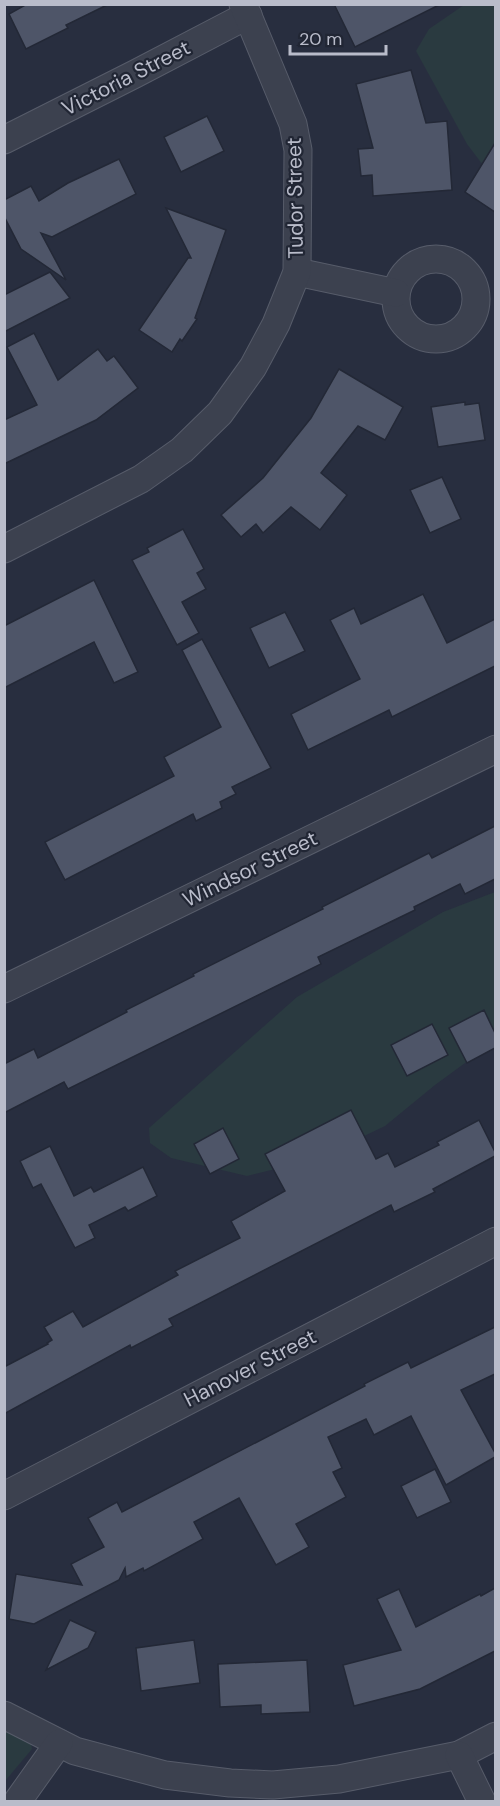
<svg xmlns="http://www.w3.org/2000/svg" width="500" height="1806" viewBox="0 0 500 1806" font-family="'DM Sans',sans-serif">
  <rect width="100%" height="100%" fill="#282e3f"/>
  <g fill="#2a3a40">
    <path d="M464 5H495V181L467 144 416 51 429 29Z"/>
    <path d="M495 892V1041L435 1085 385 1126 316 1159 247 1176 171 1158 150 1143 149 1128 297 997 443 912Z"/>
    <path d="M5 1731 31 1743 32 1749 5 1781Z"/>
  </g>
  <g fill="#4e5568" stroke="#232836" stroke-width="1.5">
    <path d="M27 4H109L66 25 68 28 26 49 9 14Z"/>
    <path d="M334 4H441L355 47Z"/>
    <path d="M411 70 426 123 447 121 452 190 373 196 372 175 361 176 358 149 373 148 356 84Z"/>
    <path d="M207 116 224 151 181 172 164 137Z"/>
    <path d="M495 143V212L465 192Z"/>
    <path d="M119 159 136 194 52 237 41 233 66 280 21 249 4 216V200L31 186 39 201 68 183Z"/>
    <path d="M166 208 226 230 195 318 197 319 182 341 180 339 172 352 139 330 188 258H191Z"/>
    <path d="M50 272 70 298 4 332V295Z"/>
    <path d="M34 333 58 380 98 349 107 361 114 356 138 388 96 420 4 464V420L37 405 7 347Z"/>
    <path d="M339 369 403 407 385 440 358 426 321 473 347 495 320 530 291 507 263 533 256 524 241 537 221 515 263 478 311 418Z"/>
    <path d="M465 402V405L479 403 485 440 438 447 431 407Z"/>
    <path d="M442 477 461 519 430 533 410 490Z"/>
    <path d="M183 529 204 569 197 573 206 589 182 602 199 633 177 645 132 560 149 552 147 548Z"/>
    <path d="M94 580 138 672 114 683 94 642 4 688V626Z"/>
    <path d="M423 594 447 643 495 619V666L392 717 389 710 308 750 291 714 360 679 330 620 354 608 361 624Z"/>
    <path d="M285 612 305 651 269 668 250 628Z"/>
    <path d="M202 639 271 768 232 787 236 794 220 802 222 808 196 821 193 814 65 880 45 842 174 776 164 757 221 727 182 650Z"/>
    <path d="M495 826V879L465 894 460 884 414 907 415 910 318 957 321 964 68 1089 64 1082 4 1113V1064L34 1049 38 1058 127 1012 126 1010 194 976 193 974 323 909 322 907 429 853 432 858Z"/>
    <path d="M484 1010 495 1033V1048L467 1063 449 1028Z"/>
    <path d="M432 1024 448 1055 407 1076 391 1045Z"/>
    <path d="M351 1110 376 1159 388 1153 395 1167 439 1145 437 1142 479 1120 495 1152V1156L433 1189 435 1192 394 1212 391 1205 169 1319 173 1326 131 1348 130 1345 4 1414V1367L48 1344 47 1343 52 1340 44 1327 73 1311 83 1327 178 1275 175 1271 240 1238 231 1221 285 1191 265 1154Z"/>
    <path d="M223 1128 239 1159 210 1174 194 1144Z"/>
    <path d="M50 1146 74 1196 91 1187 94 1192 143 1167 157 1196 128 1211 125 1207 89 1225 95 1238 75 1248 41 1184 33 1188 20 1161Z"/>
    <path d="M495 1327V1374L461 1390 495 1453V1457L446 1485 411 1416 374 1435 366 1419 328 1437 342 1468 333 1472 346 1497 296 1524 309 1547 276 1565 239 1498 194 1522 203 1539 144 1571 143 1568 126 1577 125 1568 119 1580 34 1624 9 1619 16 1574 82 1585 71 1564 104 1547 88 1518 117 1502 122 1512 365 1386 364 1384 408 1362 411 1368Z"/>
    <path d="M435 1469 451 1502 417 1518 401 1486Z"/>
    <path d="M495 1588V1651L420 1689 354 1706 343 1665 401 1650 377 1599 399 1589 416 1627 480 1594 481 1596Z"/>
    <path d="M70 1620 96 1632 88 1648 46 1670Z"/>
    <path d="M194 1640 200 1683 141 1691 136 1648Z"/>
    <path d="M307 1660 310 1712 261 1714V1705L220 1707 218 1664Z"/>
  </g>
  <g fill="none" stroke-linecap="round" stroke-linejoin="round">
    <g stroke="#575c6a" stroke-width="29">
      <g id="street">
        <path d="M4 140 135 74 248 15"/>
        <circle cx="436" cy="299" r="40"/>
        <path d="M297 272 396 293"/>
        <path d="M4 549 141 479 182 450 220 413 253 367 276 324 297 272 298 150 293 124 243 4"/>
        <path d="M4 989 496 749"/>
        <path d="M4 1496 496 1241"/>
        <path d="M4 1715 75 1751 165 1775 230 1783 273 1785 339 1779 459 1755 496 1736"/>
        <path d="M459 1755 482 1802"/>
        <path d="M17 1802 59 1743"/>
      </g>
    </g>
    <use href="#street" stroke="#3c414f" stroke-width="27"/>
  </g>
  <g text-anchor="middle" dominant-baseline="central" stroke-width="4.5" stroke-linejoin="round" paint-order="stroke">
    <g font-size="21" fill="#b9bcca" stroke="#212634">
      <text transform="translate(126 78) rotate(-27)">Victoria Street</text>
      <text transform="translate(295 198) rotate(-91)">Tudor Street</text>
      <text transform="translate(250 869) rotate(-26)">Windsor Street</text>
      <text transform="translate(250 1368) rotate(-27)">Hanover Street</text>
    </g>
  </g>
  <rect width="500" height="1806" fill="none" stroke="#b9bcca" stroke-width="12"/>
  <path d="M290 45v9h96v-9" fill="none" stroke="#b9bcca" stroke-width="3"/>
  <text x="299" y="45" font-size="18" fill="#b9bcca" stroke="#212634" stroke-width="4.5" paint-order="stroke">20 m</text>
</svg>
